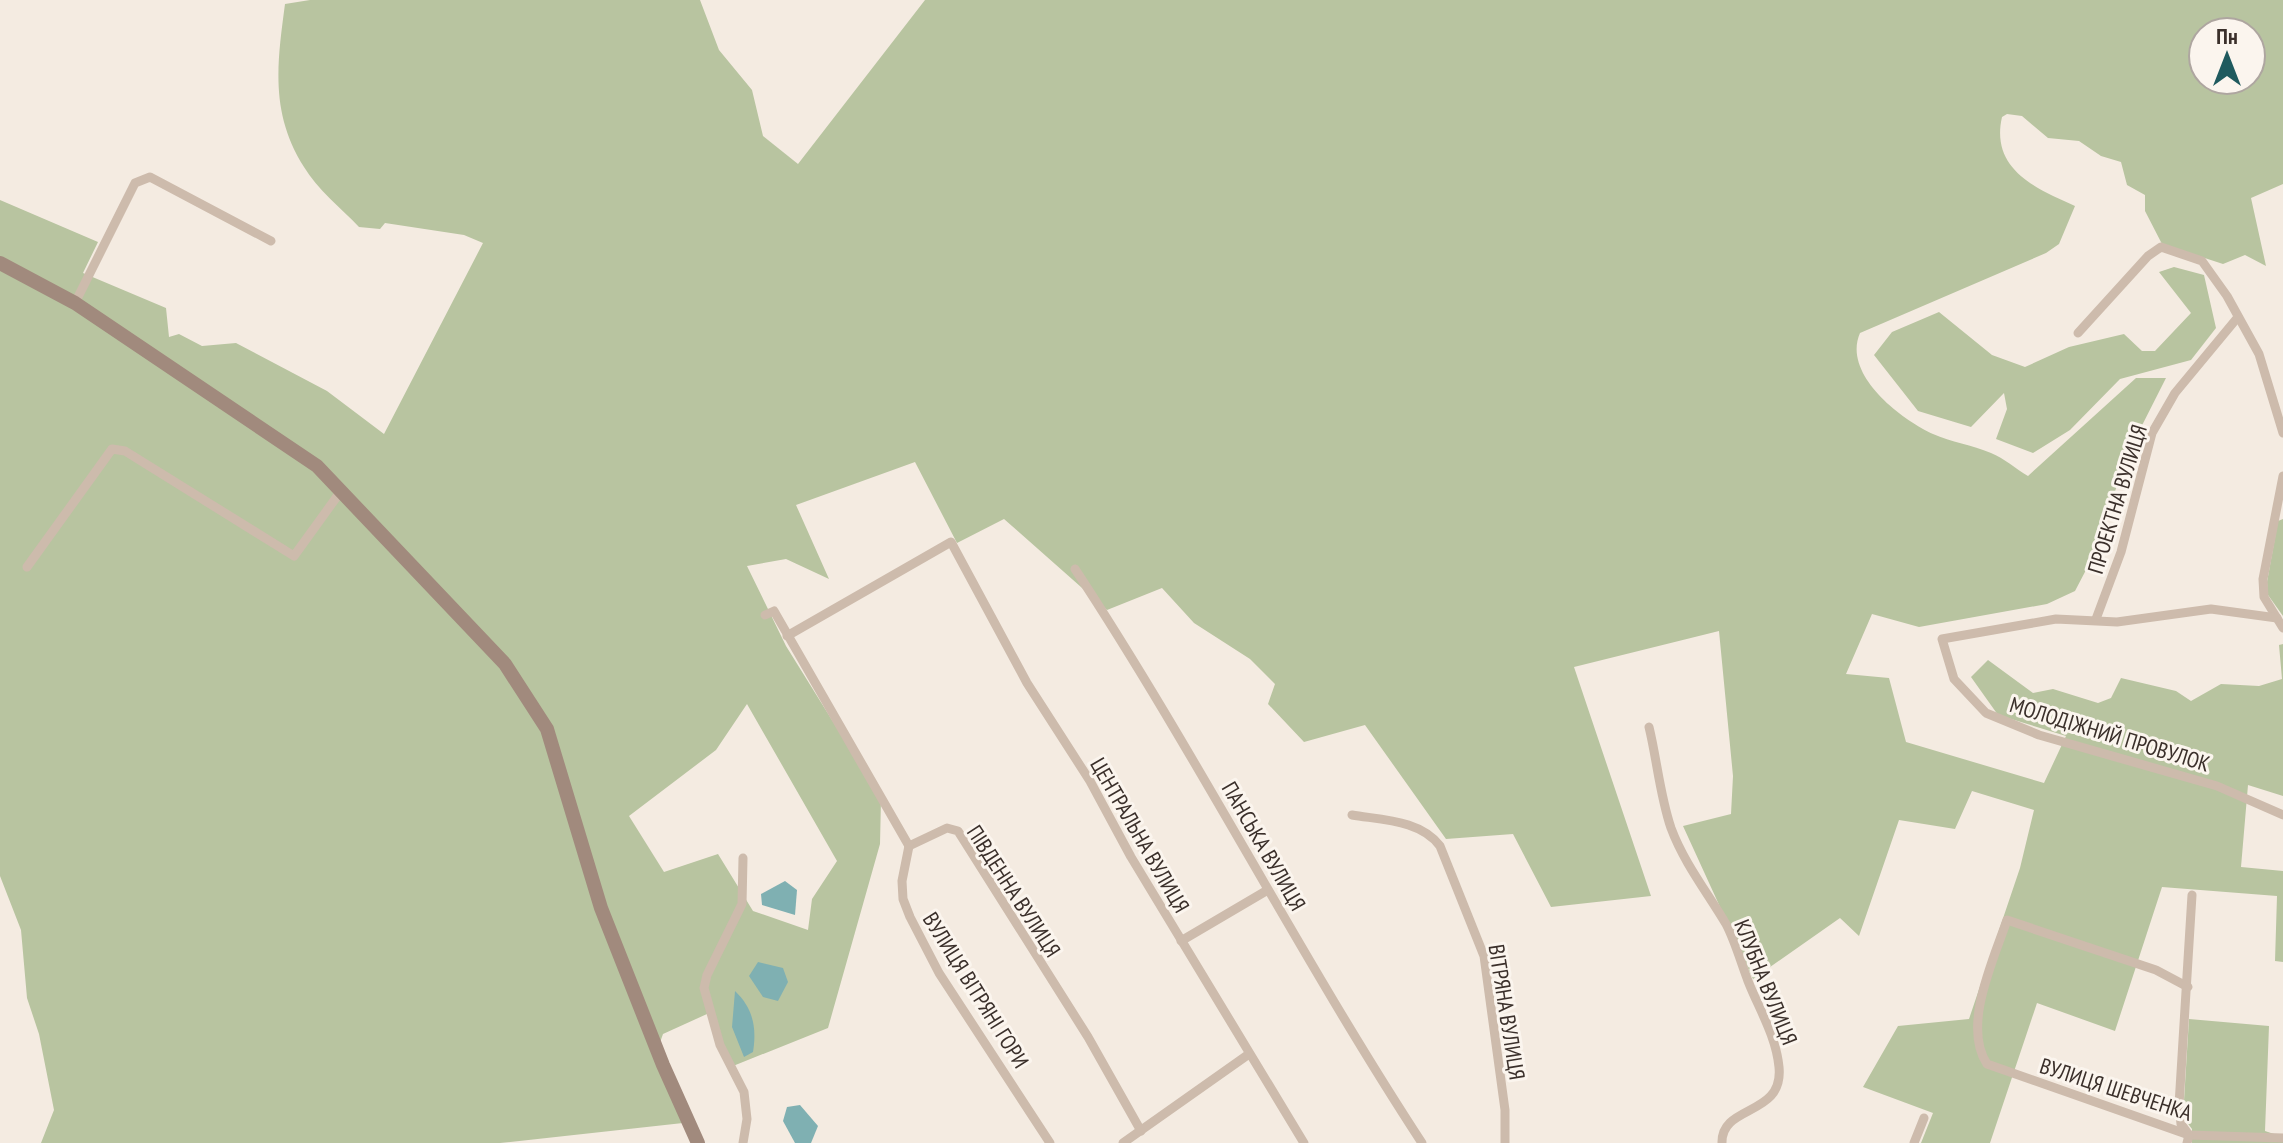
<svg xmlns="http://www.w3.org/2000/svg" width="2283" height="1143" viewBox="0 0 2283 1143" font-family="'PT Sans Narrow',sans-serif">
  <rect width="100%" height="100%" fill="#f4ebe1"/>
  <g fill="#b8c4a0" fill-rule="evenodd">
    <path d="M310 0H700L719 50 752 90 763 136 798 164 925 0H2283V184L2251 198 2266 266 2245 255 2223 264 2162 244 2145 211V195L2127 185 2121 162 2101 156 2079 141 2048 138 2022 116 2007 114 2002 117C1990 170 2037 189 2075 206L2059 244 2046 253 1860 333C1842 374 1900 419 1933 434 1951 442 1972 445 1991 453 2004 458 2016 469 2028 476L2136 378H2166L2125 459 2098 547 2075 591 2047 604 1919 627 1872 614 1846 674 1889 678 1906 742 2044 783 2066 736 1998 715 1971 677 1988 660 2033 693 2053 689 2098 703 2111 698 2121 678 2176 691 2191 701 2221 684 2259 686 2282 679 2279 645 2283 644V796L2248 785 2241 867 2283 871V962L2275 961 2277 896 2162 887 2115 1031 2037 1003 1990 1143H1921L1933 1113 1863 1087 1898 1026 1969 1019 2020 868 2034 810 1972 791 1955 829 1899 820 1859 936 1840 918 1753 979 1683 826 1731 814 1733 776 1719 631 1574 667 1651 896 1551 907 1513 834 1446 839 1365 725 1304 742 1268 704 1275 684 1250 659 1194 623 1162 588 1107 610 1004 519 957 543 915 462 796 505 829 579 786 559 747 566 786 646 881 799 880 844 828 1028 733 1066 707 1014 663 1034 657 1051 683 1123 500 1143H41L54 1110 39 1034 27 998 21 930 0 876V200L98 242 83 273 166 308 169 337 179 334 202 346 236 343 327 391 384 434 483 243 464 235 385 223 380 229 359 227C341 208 317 189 304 167 270 113 277 64 285 4ZM2203 32H2251V80H2203ZM747 704 837 861 812 899 808 930 753 911 718 854 664 872 629 816 716 750Z"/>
    <path d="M2174 267 2204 275 2216 328 2191 360 2120 379 2070 430 2033 453 1996 439 2007 409 2004 393 1971 427 1918 411 1874 355 1892 332 1939 312 1992 355 2025 367 2069 347 2124 334 2142 351H2155L2191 313 2159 272Z"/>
    <path d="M2283 519V616L2268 595 2267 582 2278 521Z"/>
    <path d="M2189 1019 2269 1026 2265 1131 2283 1137V1143H2192V1129L2183 1117Z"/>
  </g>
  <g fill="#7fb0b2">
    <path d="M785 881 797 890 795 915 762 905 761 894Z"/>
    <path d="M758 962 783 968 788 982 778 1001 763 997 749 976Z"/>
    <path d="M735 991C753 1008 757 1028 753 1052L744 1057 732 1027Z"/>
    <path d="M800 1105 818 1126 811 1143H795L783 1121 787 1107Z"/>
  </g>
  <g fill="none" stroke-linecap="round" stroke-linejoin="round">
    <g stroke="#cdbbac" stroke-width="9">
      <path d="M75 303 135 183 150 177 271 241"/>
      <path d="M2078 333 2148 256 2161 247 2202 261 2227 296 2259 354 2283 433"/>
      <path d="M2283 476 2263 579 2264 597 2283 628"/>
      <path d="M27 567 112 449 125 451 294 556 341 491"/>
      <path d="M1075 569C1198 756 1299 955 1422 1143"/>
      <path d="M765 615 774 611 909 846"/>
      <path d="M2277 618 2211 609 2117 622 2056 619 1942 639 1954 679 1986 713 2039 735 2217 786 2283 815"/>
      <path d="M2096 619 2121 552 2152 433 2175 393 2238 317"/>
      <path d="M787 636 951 542 1027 683 1090 781 1131 857 1304 1143"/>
      <path d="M1649 727C1657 760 1660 796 1671 828 1684 863 1707 892 1726 924 1735 941 1741 963 1748 981 1759 1009 1776 1036 1779 1067 1784 1117 1721 1104 1722 1143"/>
      <path d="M1352 815C1382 820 1421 820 1440 846L1484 956 1505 1110V1143"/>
      <path d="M909 846 947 828 958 831 1088 1037 1141 1131"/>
      <path d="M909 846 902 881 903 899 910 917 939 973 1050 1143"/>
      <path d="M1181 941 1266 891"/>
      <path d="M2188 987 2156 970 2007 920C1993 961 1962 1026 1987 1064L2189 1135 2283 1138"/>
      <path d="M743 1143 747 1119 744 1092 720 1045 704 988 707 975 742 904 743 858"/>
      <path d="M1123 1143 1249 1054"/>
      <path d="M1914 1143 1924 1118"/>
      <path d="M2187 1143 2189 1135 2181 1124 2179 1105 2192 895"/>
    </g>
    <path stroke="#a18a7d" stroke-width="14" d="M0 263 75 303 317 466 505 664 547 729 601 908 663 1065 698 1143"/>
  </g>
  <g text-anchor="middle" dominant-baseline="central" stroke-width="6" stroke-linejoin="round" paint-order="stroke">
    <g font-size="22" fill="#3b302b" stroke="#fbf5ee">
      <text transform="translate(2117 499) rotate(-73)">ПРОЕКТНА ВУЛИЦЯ</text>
      <text transform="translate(2110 734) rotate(17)">МОЛОДІЖНИЙ ПРОВУЛОК</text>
      <text transform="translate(1140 835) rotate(60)">ЦЕНТРАЛЬНА ВУЛИЦЯ</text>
      <text transform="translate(1264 846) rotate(60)">ПАНСЬКА ВУЛИЦЯ</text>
      <text transform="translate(1014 891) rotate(57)">ПІВДЕННА ВУЛИЦЯ</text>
      <text transform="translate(1766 982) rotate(68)">КЛУБНА ВУЛИЦЯ</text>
      <text transform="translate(976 990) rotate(58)">ВУЛИЦЯ ВІТРЯНІ ГОРИ</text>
      <text transform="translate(1507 1012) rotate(81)">ВІТРЯНА ВУЛИЦЯ</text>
      <text transform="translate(2116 1089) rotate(18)">ВУЛИЦЯ ШЕВЧЕНКА</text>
    </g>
  </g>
  <g transform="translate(2227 56)"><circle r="38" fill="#fbf5ee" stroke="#aea6a0" stroke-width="2"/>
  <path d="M0-6L14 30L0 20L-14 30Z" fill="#1f5a5e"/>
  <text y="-12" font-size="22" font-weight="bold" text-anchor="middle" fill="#3b302b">Пн</text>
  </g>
</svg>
